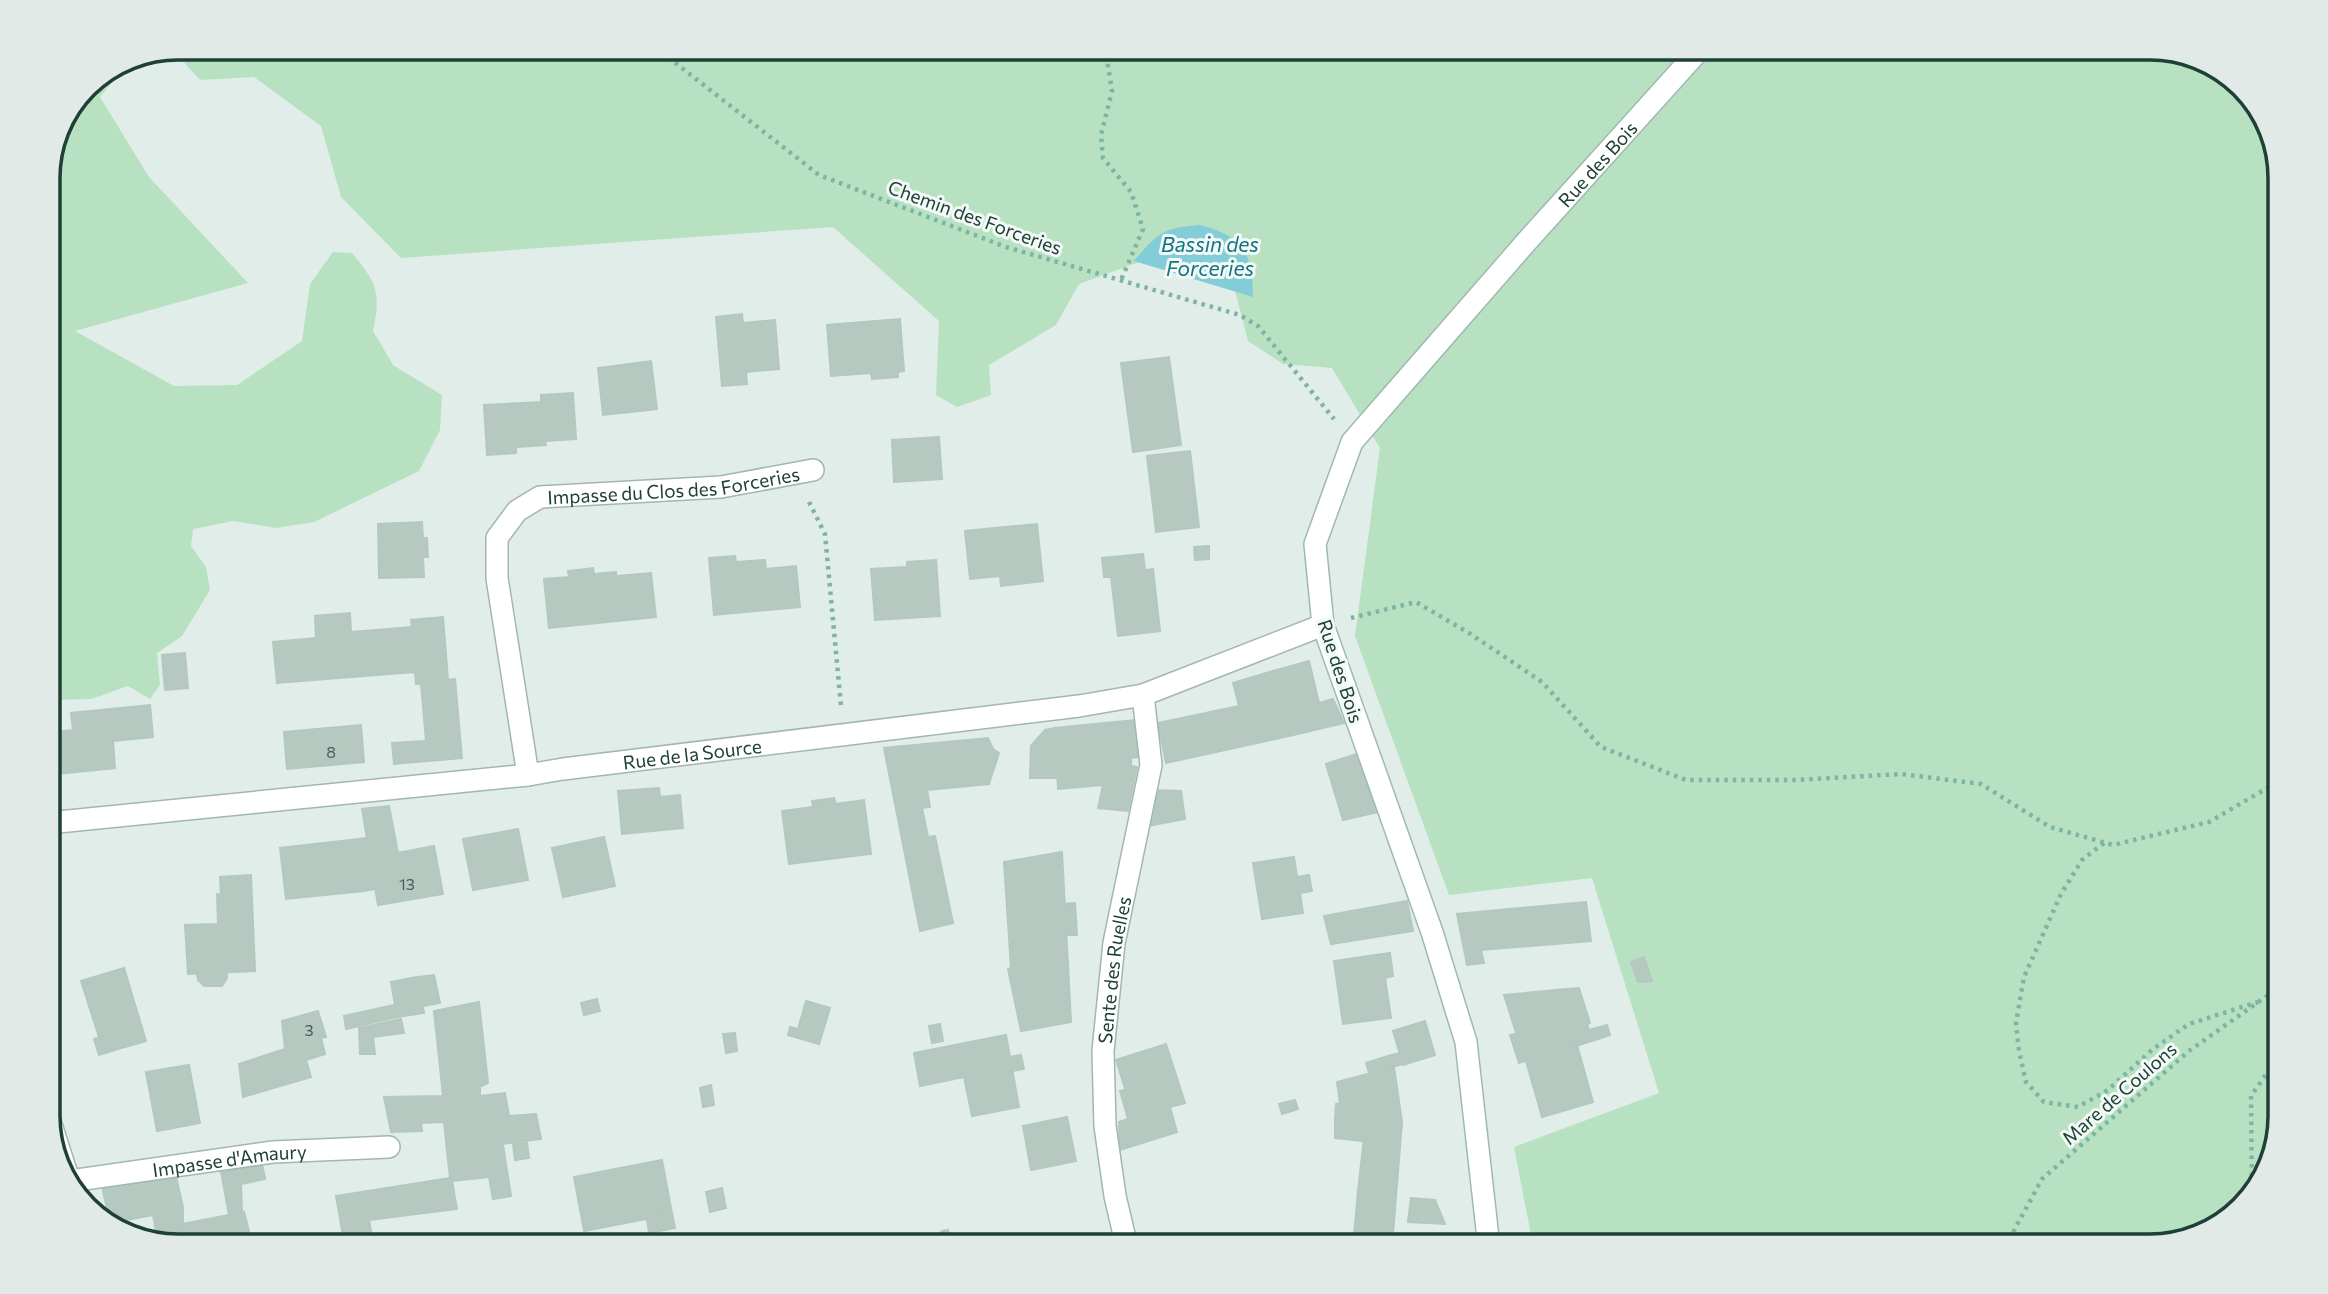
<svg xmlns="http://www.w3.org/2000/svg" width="2328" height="1294" viewBox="0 0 2328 1294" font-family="Commissioner,sans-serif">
  <rect width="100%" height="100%" fill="#e1ede8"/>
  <g fill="#b8e1c2">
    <path d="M177 47H2151L2216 64 2259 105 2280 169 2281 1117 2264 1182 2216 1229 2151 1247H1550L1532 1240 1514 1147 1659 1093 1592 878 1449 895 1355 636 1380 448 1332 368 1283 364 1248 341 1226 256 1183 246 1079 284 1056 325 989 365 991 395 957 407 936 395 939 321 833 227 401 258 341 197 321 126 254 77 200 80 171 48Z"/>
    <path d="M116 64 120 72 100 97 149 177 248 283 75 331 174 386 237 385 302 341 310 284 333 252 352 253C377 283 381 292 373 331L393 365 442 395 440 430 419 471 314 522 276 528 233 521 193 529 191 546 206 567 210 590 182 636 157 653 160 685 150 699 128 686 91 699 48 700V169L86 85Z"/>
  </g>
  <path fill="#83cdd9" d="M1200 225C1245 237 1252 253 1253 297L1134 261C1158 232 1163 228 1200 225Z"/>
  <g fill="#b6c9c1" stroke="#b3c8bf" stroke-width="2">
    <path d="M742 314 743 323 775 320 779 369 746 372 747 384 722 386 716 317Z"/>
    <path d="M900 319 904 371 898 372V377L872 379 871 373 831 376 827 325Z"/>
    <path d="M1169 357 1181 445 1133 452 1121 363Z"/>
    <path d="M651 361 657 409 603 415 598 368Z"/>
    <path d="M573 393 576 439 545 441 546 445 516 447V453L487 455 484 405 541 402V395Z"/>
    <path d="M939 437 942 479 894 482 892 440Z"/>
    <path d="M1190 451 1199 527 1156 532 1147 456Z"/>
    <path d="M422 522 423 538H427L428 557H423L424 577 379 578 378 524Z"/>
    <path d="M1037 524 1043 581 1001 586 1000 576 970 579 965 531Z"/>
    <path d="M1209 546V559L1195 560 1194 547Z"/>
    <path d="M1143 554 1145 570 1153 569 1160 631 1118 636 1111 577H1104L1102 558Z"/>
    <path d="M735 556 736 562 765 560 766 569 796 566 800 607 714 615 709 558Z"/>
    <path d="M936 560 940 616 875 620 871 569 907 567V562Z"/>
    <path d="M593 568 594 574 616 572V576L651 573 656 617 549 628 544 579 569 577 568 571Z"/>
    <path d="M350 613 351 632 412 627 411 620 443 617 448 680 455 679 462 758 394 764 392 743 426 741 421 684H416L415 672 277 683 273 642 316 638 315 616Z"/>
    <path d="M185 653 188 688 165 690 162 655Z"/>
    <path d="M1309 661 1319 703 1333 699 1344 723 1289 736 1273 671Z"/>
    <path d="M1273 671 1289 736 1166 763 1158 723 1239 706 1233 683Z"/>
    <path d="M150 705 153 737 113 741 115 768 48 775V733L73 730 71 713Z"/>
    <path d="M1135 720 1139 757 1131 758V766L1137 767 1128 811 1098 808 1103 785 1058 789 1055 728Z"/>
    <path d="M361 725 364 762 287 769 284 732Z"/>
    <path d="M1055 728 1058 778H1030L1031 746 1045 730Z"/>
    <path d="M988 738 993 749 999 753 989 784 927 790 930 807 922 808 928 837 935 836 953 923 920 931 884 748Z"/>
    <path d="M1357 754 1382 811 1343 820 1326 764Z"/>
    <path d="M659 788 660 797 680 795 683 828 622 834 618 791Z"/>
    <path d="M1151 790 1181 791 1185 819 1142 827Z"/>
    <path d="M834 798 836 804 813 807 812 801Z"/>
    <path d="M864 800 871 854 789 864 782 811Z"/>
    <path d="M389 806 398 853 434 846 443 894 378 905 362 809Z"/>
    <path d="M518 829 528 880 473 890 463 839Z"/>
    <path d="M604 837 615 886 563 897 552 848Z"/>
    <path d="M367 838 376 889 363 891 358 839Z"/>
    <path d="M358 839 363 891 286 899 280 848Z"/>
    <path d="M1062 852 1071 1022 1021 1031 1008 969 1011 968 1004 862Z"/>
    <path d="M1294 857 1297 877 1309 875 1312 891 1300 893 1303 913 1262 919 1253 863Z"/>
    <path d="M251 875 255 971 188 974 185 925 218 924 217 894 221 895 220 877Z"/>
    <path d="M1407 901 1413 931 1331 944 1324 916Z"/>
    <path d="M1586 902 1591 941 1481 950 1484 963 1467 965 1457 914Z"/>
    <path d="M1075 903 1077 935H1067L1065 904Z"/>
    <path d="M1390 953 1393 976 1385 978 1391 1018 1343 1024 1334 961Z"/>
    <path d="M1644 957 1652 981 1638 982 1631 962Z"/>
    <path d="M124 968 146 1041 118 1049 113 1033 99 1037 81 981Z"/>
    <path d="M227 972V978L222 986H204L198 980 197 974Z"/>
    <path d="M434 975 440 1003 423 1006 417 977Z"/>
    <path d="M417 977 424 1013 397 1017 391 982Z"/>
    <path d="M1579 988 1590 1023 1587 1024 1589 1030 1607 1025 1610 1035 1573 1047 1556 990Z"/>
    <path d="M1556 990 1573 1047 1525 1061 1504 995Z"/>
    <path d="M597 999 600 1011 584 1015 581 1003Z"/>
    <path d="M806 1001 830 1008 819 1044 788 1035 790 1027 798 1029Z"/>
    <path d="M479 1002 488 1083 479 1087 480 1089 443 1096 434 1011Z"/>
    <path d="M394 1005 397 1017 346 1029 344 1016Z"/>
    <path d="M318 1011 326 1037 321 1038 325 1054 306 1060 311 1077 243 1097 239 1064 285 1049 282 1021Z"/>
    <path d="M401 1019 404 1033 373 1037 375 1054H360L359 1028Z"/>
    <path d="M1425 1021 1435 1055 1403 1065 1393 1031Z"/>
    <path d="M940 1024 943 1041 932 1043 929 1026Z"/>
    <path d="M113 1033 118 1049 99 1055 94 1039Z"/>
    <path d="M735 1033 737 1051 726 1053 723 1034Z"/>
    <path d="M1516 1034 1525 1061 1519 1063 1510 1035Z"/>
    <path d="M1006 1035 1019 1107 972 1116 964 1077 920 1086 914 1053Z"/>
    <path d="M1166 1044 1185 1103 1170 1107 1177 1132 1120 1150 1119 1122 1134 1117 1116 1060Z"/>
    <path d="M1577 1045 1593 1102 1542 1117 1526 1061Z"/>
    <path d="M1400 1053 1403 1064 1391 1067 1388 1056Z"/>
    <path d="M1021 1055 1024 1069 1012 1071 1009 1057Z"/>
    <path d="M1388 1056 1391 1067 1369 1073 1366 1063Z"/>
    <path d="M189 1065 200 1123 157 1131 146 1072Z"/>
    <path d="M1394 1067 1402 1122 1396 1196 1358 1191 1366 1120H1335L1336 1104 1340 1103 1337 1082Z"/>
    <path d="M711 1085 714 1105 703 1107 700 1088Z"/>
    <path d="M480 1089V1096L505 1093 509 1116 536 1114 541 1139 447 1151 444 1122 421 1123 422 1131 391 1132 384 1097 443 1096Z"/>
    <path d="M1125 1090 1134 1117 1128 1119 1120 1091Z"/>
    <path d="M1295 1100 1298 1109 1282 1114 1279 1104Z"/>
    <path d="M1067 1117 1076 1161 1031 1170 1023 1126Z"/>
    <path d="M1335 1120H1366L1363 1141 1335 1138Z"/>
    <path d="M527 1143 529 1158 515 1160 513 1144Z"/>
    <path d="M503 1145 511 1196 493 1199 489 1177 452 1181 457 1209 369 1220 373 1243 345 1247 336 1196 450 1178 447 1151Z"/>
    <path d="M261 1159 265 1179 241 1184 242 1213 244 1212 253 1247H187L182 1224 229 1215 220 1166Z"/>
    <path d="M662 1160 671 1208 656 1211 657 1217 584 1231 574 1177Z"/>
    <path d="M175 1172 183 1207V1230L157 1236 153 1215 110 1223 102 1186Z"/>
    <path d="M722 1188 726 1208 710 1212 706 1192Z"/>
    <path d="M1358 1191 1396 1196 1392 1247H1353Z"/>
    <path d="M1411 1198 1435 1200 1445 1224 1408 1222Z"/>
    <path d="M671 1208 675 1228 649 1233 647 1219 657 1217 656 1211Z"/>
    <path d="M183 1230 187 1247H177L146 1239Z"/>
    <path d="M948 1230 951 1247H929L942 1231Z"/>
    <path d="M1085 1234 1087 1247H1008Z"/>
  </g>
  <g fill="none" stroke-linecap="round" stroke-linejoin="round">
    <g stroke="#a3b6af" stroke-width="24">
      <g id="street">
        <path id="s1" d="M528 775 497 578V538L517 511 540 497 721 487 813 470"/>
        <path id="s2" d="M48 823 528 775 563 769 1079 706 1143 695 1323 625"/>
        <path d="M48 1115 72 1190"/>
        <path id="s3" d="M70 1181 273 1152 389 1147"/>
        <path id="s4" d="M1127 1247 1115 1196 1105 1126 1103 1051 1114 943 1151 765 1143 695"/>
      </g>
    </g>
    <g stroke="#9ebab0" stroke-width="24">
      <g id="secondary">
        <path id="s5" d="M1489 1247 1466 1042 1432 932 1323 625 1315 544 1352 442 1528 240 1702 47"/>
      </g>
    </g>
    <g stroke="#7eb5a2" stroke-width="4.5" stroke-dasharray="3.5 5" stroke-linecap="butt">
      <path d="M655 47 819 175 1006 247 1240 315 1258 326 1334 419"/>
      <path d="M1105 47 1112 91 1101 135 1103 158 1131 192 1143 229 1121 280"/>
      <path d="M809 502 825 534 841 706"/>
      <path d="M1351 618 1416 602 1469 633 1542 682 1601 747 1686 780H1796L1901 774 1981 784 2050 827 2113 845 2209 822 2281 780"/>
      <path d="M2104 843 2082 860 2061 894 2024 977 2016 1023 2019 1051 2026 1082 2044 1102 2078 1107 2108 1090 2153 1049 2189 1024 2258 1002"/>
      <path d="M2252 1193 2251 1096 2281 1053"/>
      <path d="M2005 1247 2042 1179 2189 1051 2281 986"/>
    </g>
    <use href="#street" stroke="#fff" stroke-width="21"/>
    <use href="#secondary" stroke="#fff" stroke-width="21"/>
  </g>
  <g text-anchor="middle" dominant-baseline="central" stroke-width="6" stroke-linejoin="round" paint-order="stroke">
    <g font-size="16" fill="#45625a">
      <text x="331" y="751">8</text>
      <text x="407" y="883">13</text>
      <text x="309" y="1029">3</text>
    </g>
    <g font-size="19" fill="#1f4037" stroke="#f2f9f6">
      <text stroke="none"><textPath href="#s5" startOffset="1208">Rue des Bois</textPath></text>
      <text transform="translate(975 217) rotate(20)">Chemin des Forceries</text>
      <text stroke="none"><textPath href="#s1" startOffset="434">Impasse du Clos des Forceries</textPath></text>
      <text transform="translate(1341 671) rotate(72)">Rue des Bois</text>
      <text stroke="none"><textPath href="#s2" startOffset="648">Rue de la Source</textPath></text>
      <text stroke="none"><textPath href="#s4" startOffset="280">Sente des Ruelles</textPath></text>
      <text transform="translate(2119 1093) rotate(-41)">Mare de Coulons</text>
      <text stroke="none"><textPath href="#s3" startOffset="161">Impasse d'Amaury</textPath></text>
    </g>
    <g font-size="21" font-style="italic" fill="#137383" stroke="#f2f9f6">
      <text x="1210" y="243">Bassin des<tspan x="1210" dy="24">Forceries</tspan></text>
    </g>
  </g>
  <path d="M0 0H2328V1294H0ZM178 60H2150A118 118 0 0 1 2268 178V1116A118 118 0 0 1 2150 1234H178A118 118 0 0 1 60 1116V178A118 118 0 0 1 178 60Z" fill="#e1eae7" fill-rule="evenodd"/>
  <path fill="none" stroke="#1f4037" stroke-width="3.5" d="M178 60H2150A118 118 0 0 1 2268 178V1116A118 118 0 0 1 2150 1234H178A118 118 0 0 1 60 1116V178A118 118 0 0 1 178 60Z"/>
</svg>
